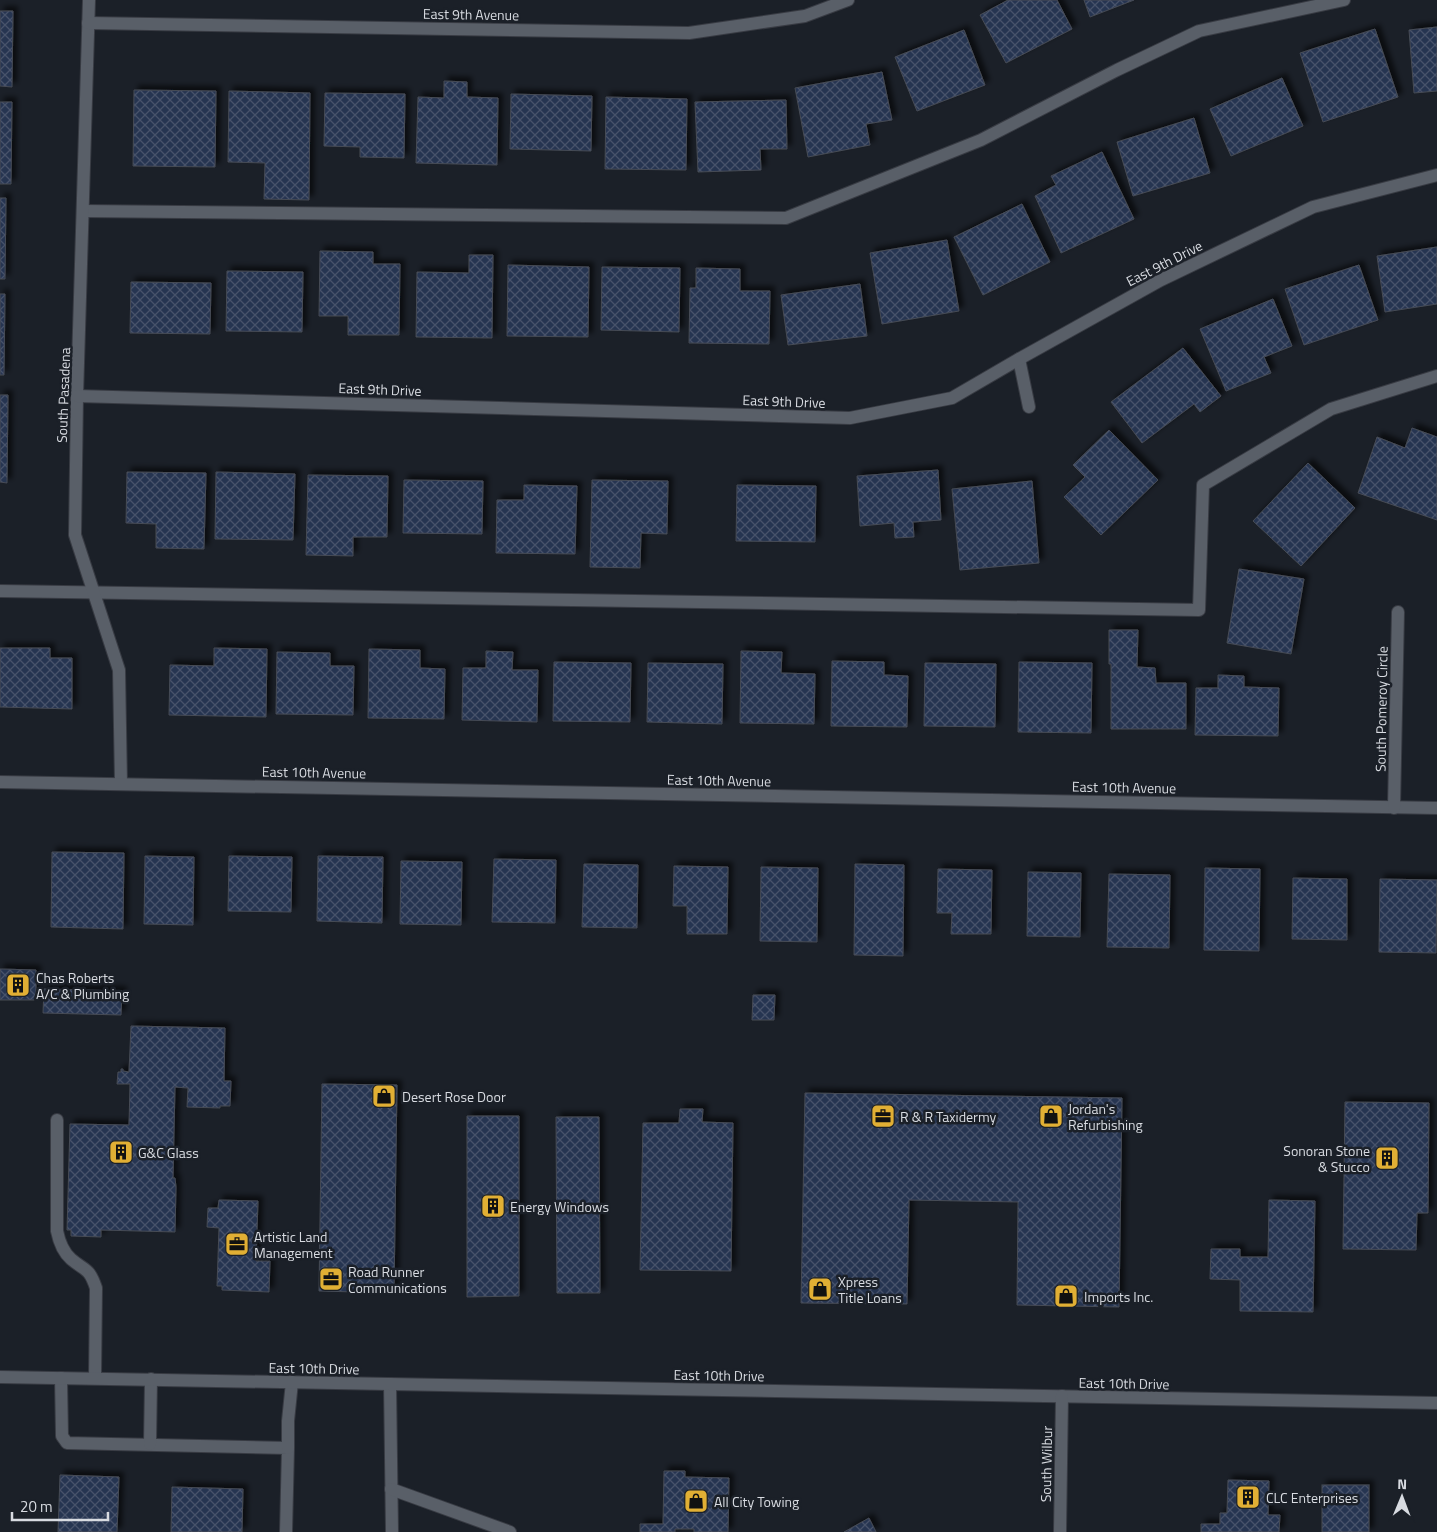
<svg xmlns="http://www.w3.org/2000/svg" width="1437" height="1532" viewBox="0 0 1437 1532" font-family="'Titillium Web',sans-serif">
  <defs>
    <pattern id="building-cross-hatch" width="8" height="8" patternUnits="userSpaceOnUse" patternTransform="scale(1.25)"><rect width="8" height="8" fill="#283551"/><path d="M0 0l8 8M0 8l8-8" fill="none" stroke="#46526a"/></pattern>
    <filter id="shadow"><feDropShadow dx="4.5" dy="-4.5" stdDeviation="2.5" flood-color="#0009"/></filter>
  </defs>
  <rect width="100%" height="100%" fill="#1b2028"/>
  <g fill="url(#building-cross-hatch)" stroke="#464b55" filter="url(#shadow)">
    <path d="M1008 0H1057L1072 29 1006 63 980 15Z"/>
    <path d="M1084 0H1134L1090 17Z"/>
    <path d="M0 11H13L12 87 0 86Z"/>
    <path d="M1437 27V91L1414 93 1409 30Z"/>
    <path d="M1375 29 1398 97 1323 122 1300 53Z"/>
    <path d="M964 30 985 85 917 111 895 57Z"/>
    <path d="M882 72 892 120 866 124 870 145 808 157 795 88Z"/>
    <path d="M1282 78 1303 126 1231 156 1210 109Z"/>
    <path d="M444 81 467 82V97L498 98 497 165 416 163 418 97 444 98Z"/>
    <path d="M134 90 216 91 215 167 133 166Z"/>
    <path d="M229 91 310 93 309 200 264 199 265 163 228 162Z"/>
    <path d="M325 93 405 94 404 158 360 157V147L324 146Z"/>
    <path d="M511 94 592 96 591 151 510 149Z"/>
    <path d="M606 97 687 99 686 170 605 169Z"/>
    <path d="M786 100 787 149H760L761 170 698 172 695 102Z"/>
    <path d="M0 102H12L11 184H0Z"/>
    <path d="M1194 118 1210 173 1133 196 1117 142Z"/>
    <path d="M1102 152 1134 219 1061 253 1035 196 1056 185 1051 176Z"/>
    <path d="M0 198H6L5 279H0Z"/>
    <path d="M1022 204 1050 262 983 295 954 237Z"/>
    <path d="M947 240 959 311 882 324 870 253Z"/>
    <path d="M1437 247V304L1385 312 1377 256Z"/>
    <path d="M320 251 373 252V264H400L399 335H348V316H319Z"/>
    <path d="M469 255H493L492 338 416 337 417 272 469 273Z"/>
    <path d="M508 265 589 267 588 337 507 336Z"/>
    <path d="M1359 265 1378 320 1304 345 1285 289Z"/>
    <path d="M602 267 680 268 679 332 601 330Z"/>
    <path d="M696 268 740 269V291H770L769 344 689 343 690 288H696Z"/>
    <path d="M227 271 303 272 302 332 226 331Z"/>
    <path d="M131 282 211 283 210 334 130 333Z"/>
    <path d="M860 284 867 336 788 345 781 295Z"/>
    <path d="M0 294H5L4 375H0Z"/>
    <path d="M1273 299 1292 346 1264 357 1271 373 1226 391 1200 329Z"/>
    <path d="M1183 348 1221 396 1200 412 1194 404 1142 443 1111 402Z"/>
    <path d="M0 395H8L7 483 0 482Z"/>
    <path d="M1412 428 1437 437V520L1358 493 1377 437 1405 448Z"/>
    <path d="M1109 430 1158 480 1101 535 1064 497 1085 477 1073 465Z"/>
    <path d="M1308 463 1355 508 1301 566 1253 521Z"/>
    <path d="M938 470 941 520 913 522 914 537 895 538 894 523 860 526 857 476Z"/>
    <path d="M127 472 206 473 204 549 156 548V524L126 523Z"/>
    <path d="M216 472 295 474 293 540 215 539Z"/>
    <path d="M308 475 388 476 387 537H353V556L306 555Z"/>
    <path d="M404 480 483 481 482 534 403 533Z"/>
    <path d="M592 480 668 481 667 534 641 533 640 568 590 567Z"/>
    <path d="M1032 481 1039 563 960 570 952 489Z"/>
    <path d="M524 485 577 486 575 554 496 553 497 500H524Z"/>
    <path d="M737 485 816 486 815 542 736 541Z"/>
    <path d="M1239 569 1304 579 1291 654 1227 643Z"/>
    <path d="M1109 630H1138L1137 667 1155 668 1156 683H1186V729H1111V664H1109Z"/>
    <path d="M0 648H50V658H72V709L0 707Z"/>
    <path d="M214 648 267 649 266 717 169 715 170 665 214 666Z"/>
    <path d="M369 649 420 650V668L445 669 444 719 368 718Z"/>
    <path d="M486 651 513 652 512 670H538L537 722 462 720 463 668H486Z"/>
    <path d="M741 651 782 652 781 673 815 674 814 724 740 723Z"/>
    <path d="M277 652 330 653V666H354L353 715 276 714Z"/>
    <path d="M832 661 884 662V675L908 676 907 727 831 726Z"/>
    <path d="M554 662 631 663 630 722 553 721Z"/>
    <path d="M1019 662 1092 663 1091 733 1018 732Z"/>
    <path d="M648 663 723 664 722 724 647 722Z"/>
    <path d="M925 663 996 664 995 727 924 726Z"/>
    <path d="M1218 675 1244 676V687L1279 688 1278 736 1195 735 1196 688H1218Z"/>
    <path d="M52 852 124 853 123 929 51 927Z"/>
    <path d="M145 856 194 857 193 925 144 924Z"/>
    <path d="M229 856 292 857 291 912 228 911Z"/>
    <path d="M318 856 383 857 382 923 317 921Z"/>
    <path d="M494 859 556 860 555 923 492 922Z"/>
    <path d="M401 861 462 862 461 925 400 924Z"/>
    <path d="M584 864 638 865 637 928 582 927Z"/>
    <path d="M855 864 904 865 903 956 854 955Z"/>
    <path d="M674 866 728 867 727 934H687V906H673Z"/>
    <path d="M761 867 818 868 817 942 760 941Z"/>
    <path d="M1205 868 1260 869 1259 951 1204 950Z"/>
    <path d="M938 869 992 870 991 934H951L952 913H937Z"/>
    <path d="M1028 872 1081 873 1080 937 1027 936Z"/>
    <path d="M1109 874 1170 875 1169 948 1107 947Z"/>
    <path d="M1293 878 1347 879V940L1292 939Z"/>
    <path d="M1380 879 1437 880 1436 953 1379 952Z"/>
    <path d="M0 969 36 970V1000H0Z"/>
    <path d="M44 989 122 991 121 1015 43 1013Z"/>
    <path d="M753 995H775L774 1020H752Z"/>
    <path d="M131 1026 225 1028 224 1081H231L230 1106H220V1108L187 1107 188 1088 175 1087 173 1178H175L176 1187 175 1232 101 1230V1237L71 1236V1230H67L70 1124 129 1125 130 1084H117L118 1072H121V1069H123V1071L129 1072Z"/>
    <path d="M322 1084 397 1085 394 1293 319 1291Z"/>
    <path d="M805 1093 1122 1098 1119 1307 1017 1305 1018 1202 909 1200 907 1304 801 1303Z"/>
    <path d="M1345 1102 1429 1103 1428 1213H1417L1416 1250 1343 1249Z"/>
    <path d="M680 1109H703L702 1122 733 1123 731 1271 640 1270 643 1123H679Z"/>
    <path d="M467 1116H519V1296L467 1297Z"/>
    <path d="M556 1117H599L600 1293H557Z"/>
    <path d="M219 1200 258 1201 256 1261H270L269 1292 222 1290V1286H217L219 1228 207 1227 208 1208H218Z"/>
    <path d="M1269 1200 1315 1201 1313 1312 1240 1311V1280L1210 1279 1211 1249H1240V1257H1268Z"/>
    <path d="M664 1471H685V1477L729 1478 728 1532H694V1529H675V1532H640V1524H663Z"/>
    <path d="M60 1475 119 1477 117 1532H58Z"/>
    <path d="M1228 1480 1269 1481 1268 1515H1280L1279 1532H1201V1524H1220V1513H1227Z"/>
    <rect x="1322" y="1485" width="47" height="47"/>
    <path d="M172 1487 243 1489 242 1532H171Z"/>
    <path d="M869 1518 876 1532H844Z"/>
  </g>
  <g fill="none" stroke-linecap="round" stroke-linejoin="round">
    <g stroke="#383b43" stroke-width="14">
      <g id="service">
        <path d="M83 211 786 218 981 140 1117 70 1199 31 1344 0"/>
        <path d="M0 591 1199 610 1203 485 1331 409 1437 376"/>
        <path d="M57 1120V1231C59 1241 62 1251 71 1259 85 1271 89 1267 96 1288L95 1378"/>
        <path d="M61 1378 62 1436 67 1443 288 1448 286 1532"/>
        <path d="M390 1384 392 1532"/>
        <path d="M150 1444 151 1379"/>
        <path d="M288 1448V1421L292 1382"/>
        <path d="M391 1489 510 1532"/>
      </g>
    </g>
    <g stroke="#383b43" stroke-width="14">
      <g id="minor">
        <path d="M89 0 77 396 75 535 119 670 121 784"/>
        <path d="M88 23 689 33 805 16 848 0"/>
        <path d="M1019 359 1029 407"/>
        <path d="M77 396 850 418 952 398 1019 359 1161 280 1313 207 1437 175"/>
        <path d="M0 782 1437 808"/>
        <path d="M1394 808 1398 612"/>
        <path d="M0 1377 1437 1403"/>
        <path d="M1060 1532 1062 1396"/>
      </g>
    </g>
    <use href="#service" stroke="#595f68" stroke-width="12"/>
    <use href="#minor" stroke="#595f68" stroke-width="12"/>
  </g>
  <defs>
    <g id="building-square" transform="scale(1.25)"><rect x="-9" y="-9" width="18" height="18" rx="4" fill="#e1af34" stroke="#1b2028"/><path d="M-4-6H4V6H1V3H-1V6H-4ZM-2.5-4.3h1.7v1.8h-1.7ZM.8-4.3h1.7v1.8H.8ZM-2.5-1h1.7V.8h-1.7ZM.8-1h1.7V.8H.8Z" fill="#111"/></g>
    <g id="shop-square" transform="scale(1.25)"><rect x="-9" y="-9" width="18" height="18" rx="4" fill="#e1af34" stroke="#1b2028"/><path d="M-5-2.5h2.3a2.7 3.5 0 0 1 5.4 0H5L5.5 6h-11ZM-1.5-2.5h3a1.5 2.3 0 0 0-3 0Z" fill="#111"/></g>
    <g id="office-square" transform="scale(1.25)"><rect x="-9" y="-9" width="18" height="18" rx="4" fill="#e1af34" stroke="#1b2028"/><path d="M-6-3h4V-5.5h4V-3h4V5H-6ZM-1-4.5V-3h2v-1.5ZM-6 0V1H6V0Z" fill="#111"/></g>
  </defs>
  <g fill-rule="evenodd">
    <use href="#building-square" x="18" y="985"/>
    <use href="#shop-square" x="384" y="1096"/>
    <use href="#office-square" x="883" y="1116"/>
    <use href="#shop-square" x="1051" y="1116"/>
    <use href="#building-square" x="121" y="1152"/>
    <use href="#building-square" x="1387" y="1158"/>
    <use href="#building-square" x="493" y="1206"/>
    <use href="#office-square" x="237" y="1244"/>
    <use href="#office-square" x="331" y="1279"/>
    <use href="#shop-square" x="820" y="1289"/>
    <use href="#shop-square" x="1066" y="1296"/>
    <use href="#building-square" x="1248" y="1497"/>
    <use href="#shop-square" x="696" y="1501"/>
  </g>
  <g text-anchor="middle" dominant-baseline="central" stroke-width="5" stroke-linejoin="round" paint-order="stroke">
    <g font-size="14" fill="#d8dbe1" stroke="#1b2028">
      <text transform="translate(471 14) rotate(1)">East 9th Avenue</text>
      <text transform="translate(1164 263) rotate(-27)">East 9th Drive</text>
      <text transform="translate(380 389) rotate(2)">East 9th Drive</text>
      <text transform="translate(63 395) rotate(-88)">South Pasadena</text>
      <text transform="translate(784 401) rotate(2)">East 9th Drive</text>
      <text transform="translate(1381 709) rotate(-89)">South Pomeroy Circle</text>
      <text transform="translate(314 772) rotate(1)">East 10th Avenue</text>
      <text transform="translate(719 780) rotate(1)">East 10th Avenue</text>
      <text transform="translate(1124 787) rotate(1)">East 10th Avenue</text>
      <text transform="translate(314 1368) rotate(1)">East 10th Drive</text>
      <text transform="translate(719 1375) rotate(1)">East 10th Drive</text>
      <text transform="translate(1124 1383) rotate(1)">East 10th Drive</text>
      <text transform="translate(1046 1464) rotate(-89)">South Wilbur</text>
    </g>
    <g font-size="14" fill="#d8dbe1" stroke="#1b2028" text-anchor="start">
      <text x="36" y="977">Chas Roberts<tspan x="36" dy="16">A/C &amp; Plumbing</tspan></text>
      <text x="402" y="1096">Desert Rose Door</text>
      <text x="1068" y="1108">Jordan's<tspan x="1068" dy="16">Refurbishing</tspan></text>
      <text x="900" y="1116">R &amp; R Taxidermy</text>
      <text x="1370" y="1150" text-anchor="end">Sonoran Stone<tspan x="1370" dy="16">&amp; Stucco</tspan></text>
      <text x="138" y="1152">G&amp;C Glass</text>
      <text x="510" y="1206">Energy Windows</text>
      <text x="254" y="1236">Artistic Land<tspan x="254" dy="16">Management</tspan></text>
      <text x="348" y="1271">Road Runner<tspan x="348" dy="16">Communications</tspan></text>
      <text x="838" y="1281">Xpress<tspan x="838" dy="16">Title Loans</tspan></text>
      <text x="1084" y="1296">Imports Inc.</text>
      <text x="1266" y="1497">CLC Enterprises</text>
      <text x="714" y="1501">All City Towing</text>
    </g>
  </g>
  <g transform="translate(1402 1497) rotate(1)" stroke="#1b2028" stroke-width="4" paint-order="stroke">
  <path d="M0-4L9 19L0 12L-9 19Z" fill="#d8dbe1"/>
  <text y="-8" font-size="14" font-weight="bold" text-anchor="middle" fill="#d8dbe1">N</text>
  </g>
  <path d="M12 1512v8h96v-8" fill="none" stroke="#d8dbe1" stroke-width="2.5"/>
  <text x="20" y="1512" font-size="15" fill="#d8dbe1" stroke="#1b2028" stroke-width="4" paint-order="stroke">20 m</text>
</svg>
